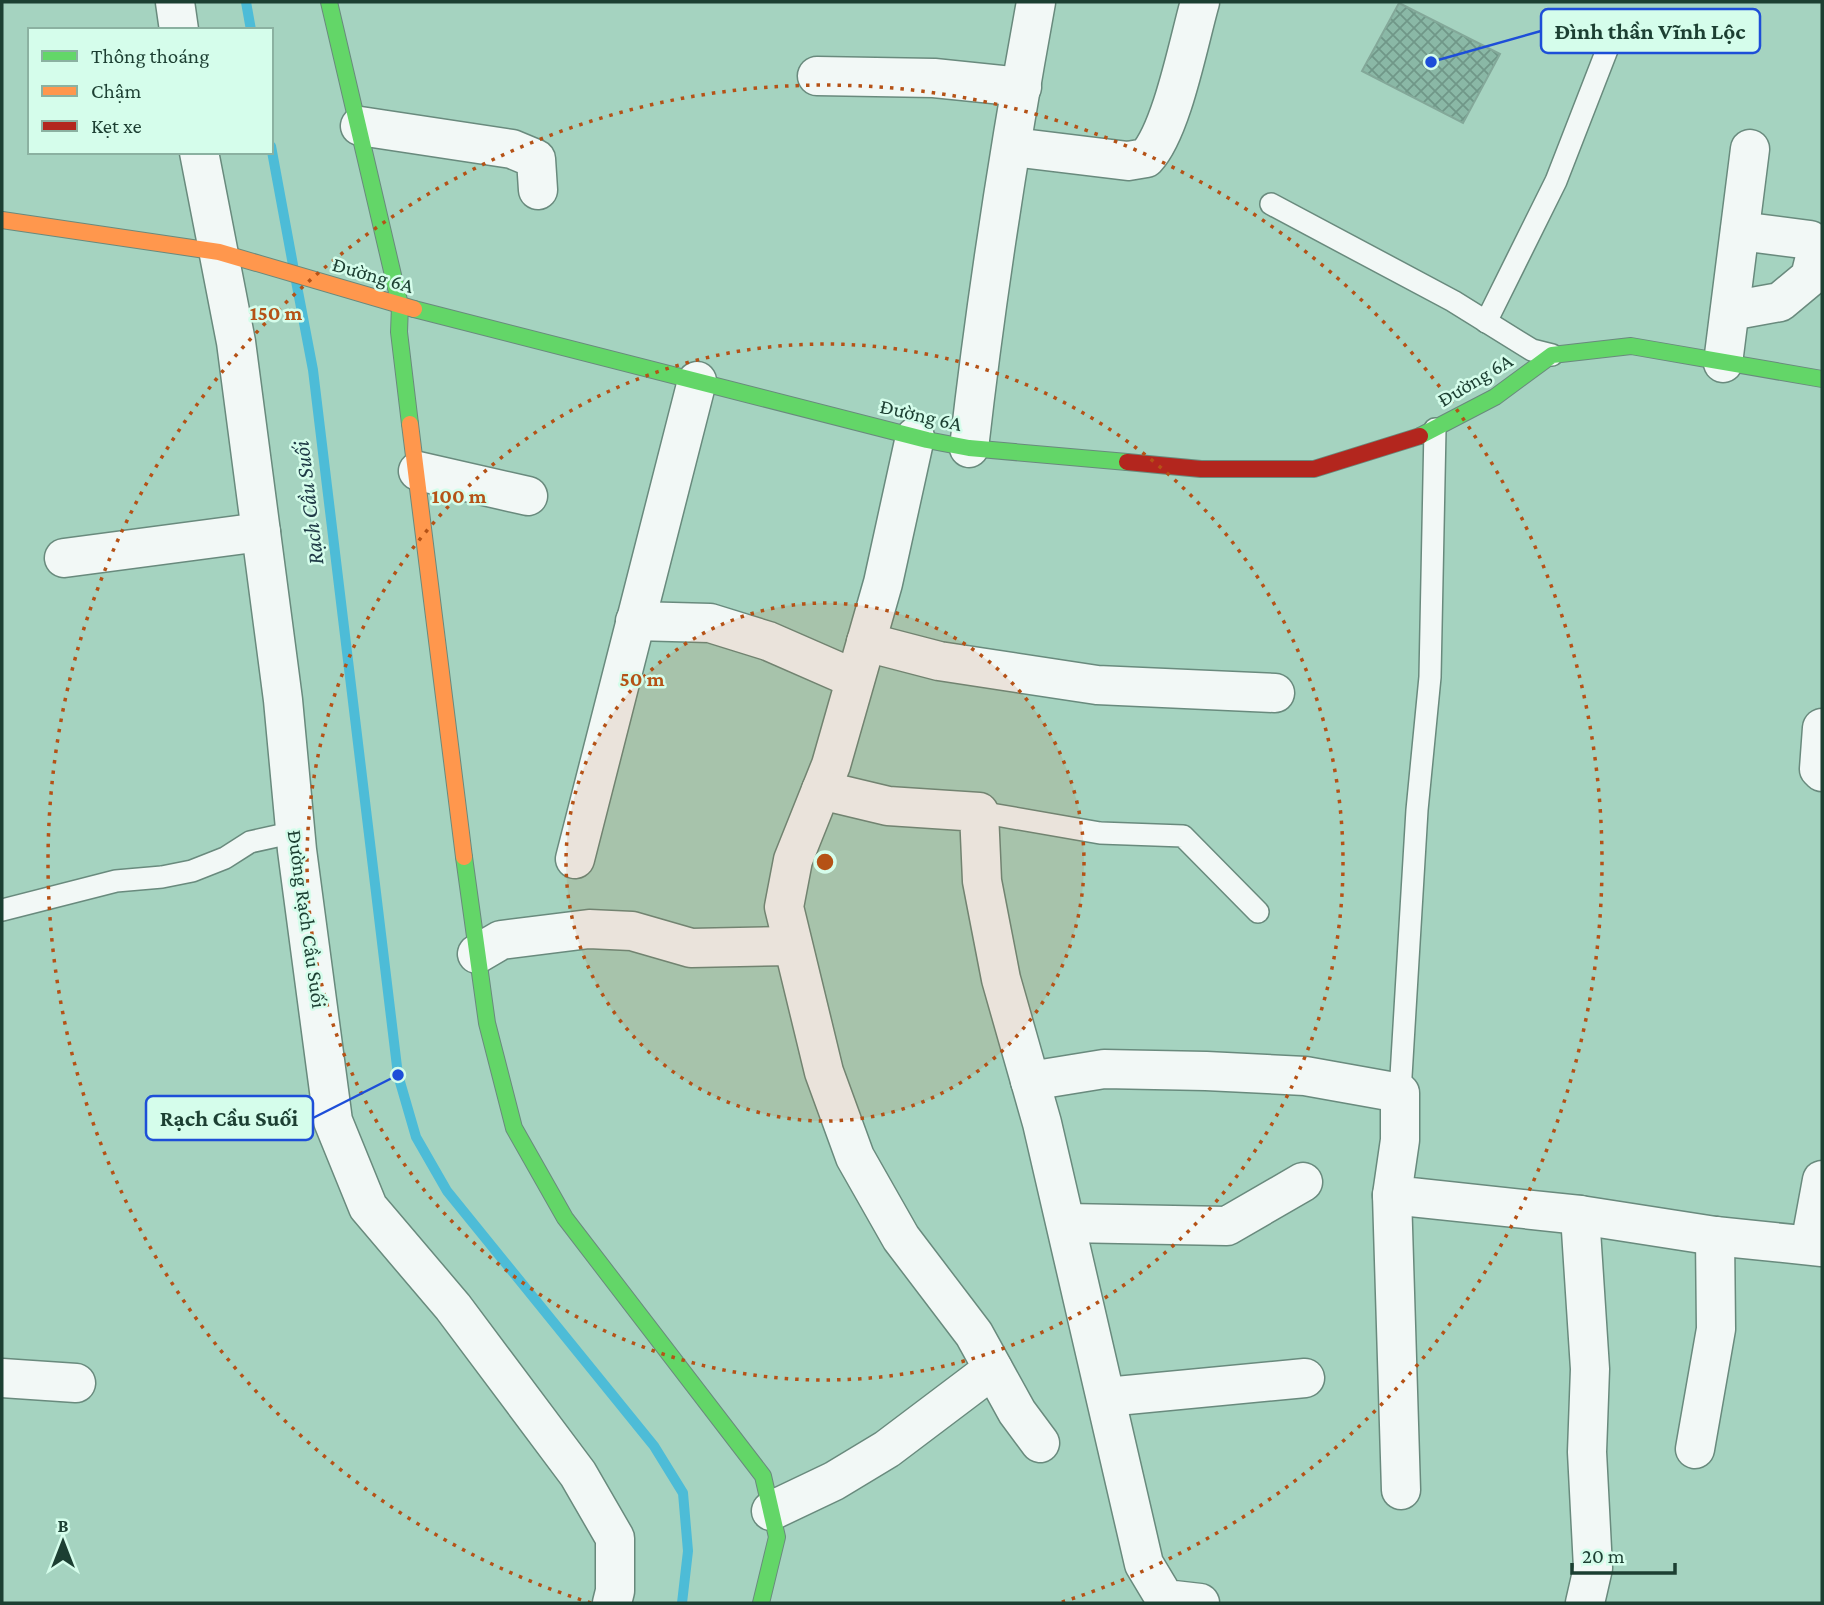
<svg xmlns="http://www.w3.org/2000/svg" width="1824" height="1605" viewBox="0 0 1824 1605" font-family="'Crimson Pro',serif">
  <defs>
    <pattern id="building-cross-hatch" width="8" height="8" patternUnits="userSpaceOnUse" patternTransform="scale(1.75)"><rect width="8" height="8" fill="#8ab8a6"/><path d="M0 0l8 8M0 8l8-8" fill="none" stroke="#709788"/></pattern>
  </defs>
  <rect width="100%" height="100%" fill="#a5d3c0"/>
  <g fill="none" stroke-linecap="round" stroke-linejoin="round">
    <g stroke="#4dbcd7" stroke-width="10">
      <path d="M246 2 251 30"/>
      <path d="M271 146 293 265"/>
      <path d="M296 281 313 370 398 1075 416 1137 447 1191 654 1446 683 1493 688 1551 682 1603"/>
    </g>
  </g>
  <path fill="url(#building-cross-hatch)" stroke="#83a899" stroke-width="2" d="M1399 3 1500 54 1463 123 1362 71Z"/>
  <g fill="none" stroke-linecap="round" stroke-linejoin="round">
    <g stroke="#698a7d" stroke-width="24">
      <g id="lane">
        <path d="M1271 204 1453 301 1532 350 1552 355"/>
        <path d="M1486 322 1556 181 1612 37"/>
        <path d="M979 812 1100 833 1183 836 1258 912"/>
        <path d="M2 910 116 881 162 877 192 871 225 858 250 842 295 832"/>
        <path d="M1400 1093 1417 810 1430 677 1435 429"/>
      </g>
    </g>
    <g stroke="#698a7d" stroke-width="41">
      <g id="street">
        <path d="M175 2 179 30"/>
        <path d="M817 76 934 78 1022 87"/>
        <path d="M360 126 512 149 536 159 538 190"/>
        <path d="M1013 147 1128 161 1146 158C1172 131 1189 40 1200 2"/>
        <path d="M199 152 236 342 283 700 297 850 333 1121 368 1207 453 1307 578 1474 615 1538V1591L612 1603"/>
        <path d="M1730 311 1780 302 1810 277 1817 249 1810 240 1740 231"/>
        <path d="M1723 363 1750 149"/>
        <path d="M915 437 883 583 831 765 793 860 784 907 824 1072 855 1157 901 1238 974 1334 1017 1412 1040 1443"/>
        <path d="M969 448C986 298 1009 150 1036 2"/>
        <path d="M418 471 528 496"/>
        <path d="M64 558 261 532"/>
        <path d="M635 621 710 623 768 641 855 679"/>
        <path d="M866 642 939 661 1097 685 1275 693"/>
        <path d="M1822 728 1819 769 1822 772"/>
        <path d="M821 790 888 806 979 812 982 881 1001 979 1042 1123 1144 1564 1165 1599 1200 1603"/>
        <path d="M575 859 697 381"/>
        <path d="M477 954 501 940 589 929 632 931 691 948 792 946"/>
        <path d="M1030 1081 1104 1069 1206 1071 1305 1076 1400 1093V1140L1392 1195 1580 1215 1715 1236 1822 1247"/>
        <path d="M1392 1195 1401 1490"/>
        <path d="M1580 1215 1590 1369 1587 1452 1593 1568 1585 1603"/>
        <path d="M1066 1223 1227 1226 1303 1182"/>
        <path d="M1810 1245 1822 1180"/>
        <path d="M2 1378 76 1383"/>
        <path d="M1106 1397 1305 1378"/>
        <path d="M1695 1449 1716 1329 1715 1236"/>
        <path d="M771 1511 834 1481 887 1449 993 1369"/>
      </g>
    </g>
    <g stroke="#698a7d" stroke-width="18">
      <g id="fast">
        <path d="M329 2 400 305 399 332 410 424"/>
        <path d="M414 309 927 440 969 448 1127 462"/>
        <path d="M1420 436 1495 397 1552 355 1631 346 1822 379"/>
        <path d="M464 857 487 1023 514 1128 565 1218 763 1476 777 1537 761 1603"/>
      </g>
    </g>
    <g stroke="#698a7d" stroke-width="18">
      <g id="slow">
        <path d="M2 220 219 252 414 309"/>
        <path d="M410 424 464 857"/>
      </g>
    </g>
    <g stroke="#698a7d" stroke-width="18">
      <path id="jam" d="M1127 462 1201 469H1314L1420 436"/>
    </g>
    <use href="#lane" stroke="#f2f8f6" stroke-width="21"/>
    <use href="#street" stroke="#f2f8f6" stroke-width="38"/>
    <use href="#fast" stroke="#63d668" stroke-width="16"/>
    <use href="#slow" stroke="#ff974d" stroke-width="16"/>
    <use href="#jam" stroke="#b3261e" stroke-width="16"/>
  </g>
  <circle cx="825" cy="862" r="259" fill="#b55216" fill-opacity=".12"/>
  <g fill="none" stroke="#b55216" stroke-width="3.5" stroke-dasharray="3.5 7">
    <circle cx="825" cy="862" r="259"/>
    <circle cx="825" cy="862" r="518"/>
    <path d="M591 1603A777 777 0 1 1 1059 1603"/>
  </g>
  <g text-anchor="middle" dominant-baseline="central" stroke-width="5" stroke-linejoin="round" paint-order="stroke">
    <g font-size="21" fill="#1c3f32" stroke="#d5fdeb">
      <text transform="translate(373 275) rotate(16)">Đường 6A</text>
      <text transform="translate(1475 380) rotate(-31)">Đường 6A</text>
      <text transform="translate(921 415) rotate(13)">Đường 6A</text>
      <text transform="translate(307 919) rotate(82)">Đường Rạch Cầu Suối</text>
    </g>
    <g font-size="23" font-style="italic" fill="#203b47" stroke="#d5fdeb">
      <text transform="translate(308 503) rotate(-97)">Rạch Cầu Suối</text>
    </g>
  </g>
  <circle cx="825" cy="862" r="10" fill="#b55216" stroke="#d5fdeb" stroke-width="3.5"/>
  <g font-size="21" text-anchor="middle" font-weight="bold" fill="#b55216" stroke="#d5fdeb" stroke-width="5" stroke-linejoin="round" paint-order="stroke">
    <text x="276" y="320">150 m</text>
    <text x="459" y="503">100 m</text>
    <text x="642" y="686">50 m</text>
  </g>
  <path fill="none" stroke="#1d4ed8" stroke-width="2.5" d="M1431 62L1541 31M398 1075L313 1118"/>
  <g fill="#1d4ed8" stroke="#d5fdeb" stroke-width="2.5">
    <circle cx="1431" cy="62" r="7"/>
    <circle cx="398" cy="1075" r="7"/>
  </g>
  <g fill="#d5fdeb" stroke="#1d4ed8" stroke-width="2.5">
    <rect x="1541" y="9" width="219" height="44" rx="7"/>
    <rect x="146" y="1096" width="167" height="44" rx="7"/>
  </g>
  <g font-size="23" text-anchor="middle" font-weight="bold" fill="#1c3f32">
    <text x="1650" y="39">Đình thần Vĩnh Lộc</text>
    <text x="229" y="1126">Rạch Cầu Suối</text>
  </g>
  <rect width="1824" height="1605" fill="none" stroke="#1c3f32" stroke-width="7"/>
  <rect x="28" y="28" width="245" height="126" fill="#d5fdeb" stroke="#8bb1a1" stroke-width="2"/>
  <rect x="42" y="51" width="35" height="10" fill="#63d668" stroke="#8bb1a1" stroke-width="2"/>
  <text x="91" y="63" font-size="21" fill="#1c3f32">Thông thoáng</text>
  <rect x="42" y="86" width="35" height="10" fill="#ff974d" stroke="#8bb1a1" stroke-width="2"/>
  <text x="91" y="98" font-size="21" fill="#1c3f32">Chậm</text>
  <rect x="42" y="121" width="35" height="10" fill="#b3261e" stroke="#8bb1a1" stroke-width="2"/>
  <text x="91" y="133" font-size="21" fill="#1c3f32">Kẹt xe</text>
  <g transform="translate(63 1542)" stroke="#d5fdeb" stroke-width="5" paint-order="stroke">
  <path d="M0-5L12 26L0 18L-12 26Z" fill="#1c3f32"/>
  <text y="-10" font-size="19" font-weight="bold" text-anchor="middle" fill="#1c3f32">B</text>
  </g>
  <path d="M1572 1563v10h103v-10" fill="none" stroke="#1c3f32" stroke-width="3.5"/>
  <text x="1582" y="1563" font-size="21" fill="#1c3f32" stroke="#d5fdeb" stroke-width="5" paint-order="stroke">20 m</text>
</svg>
